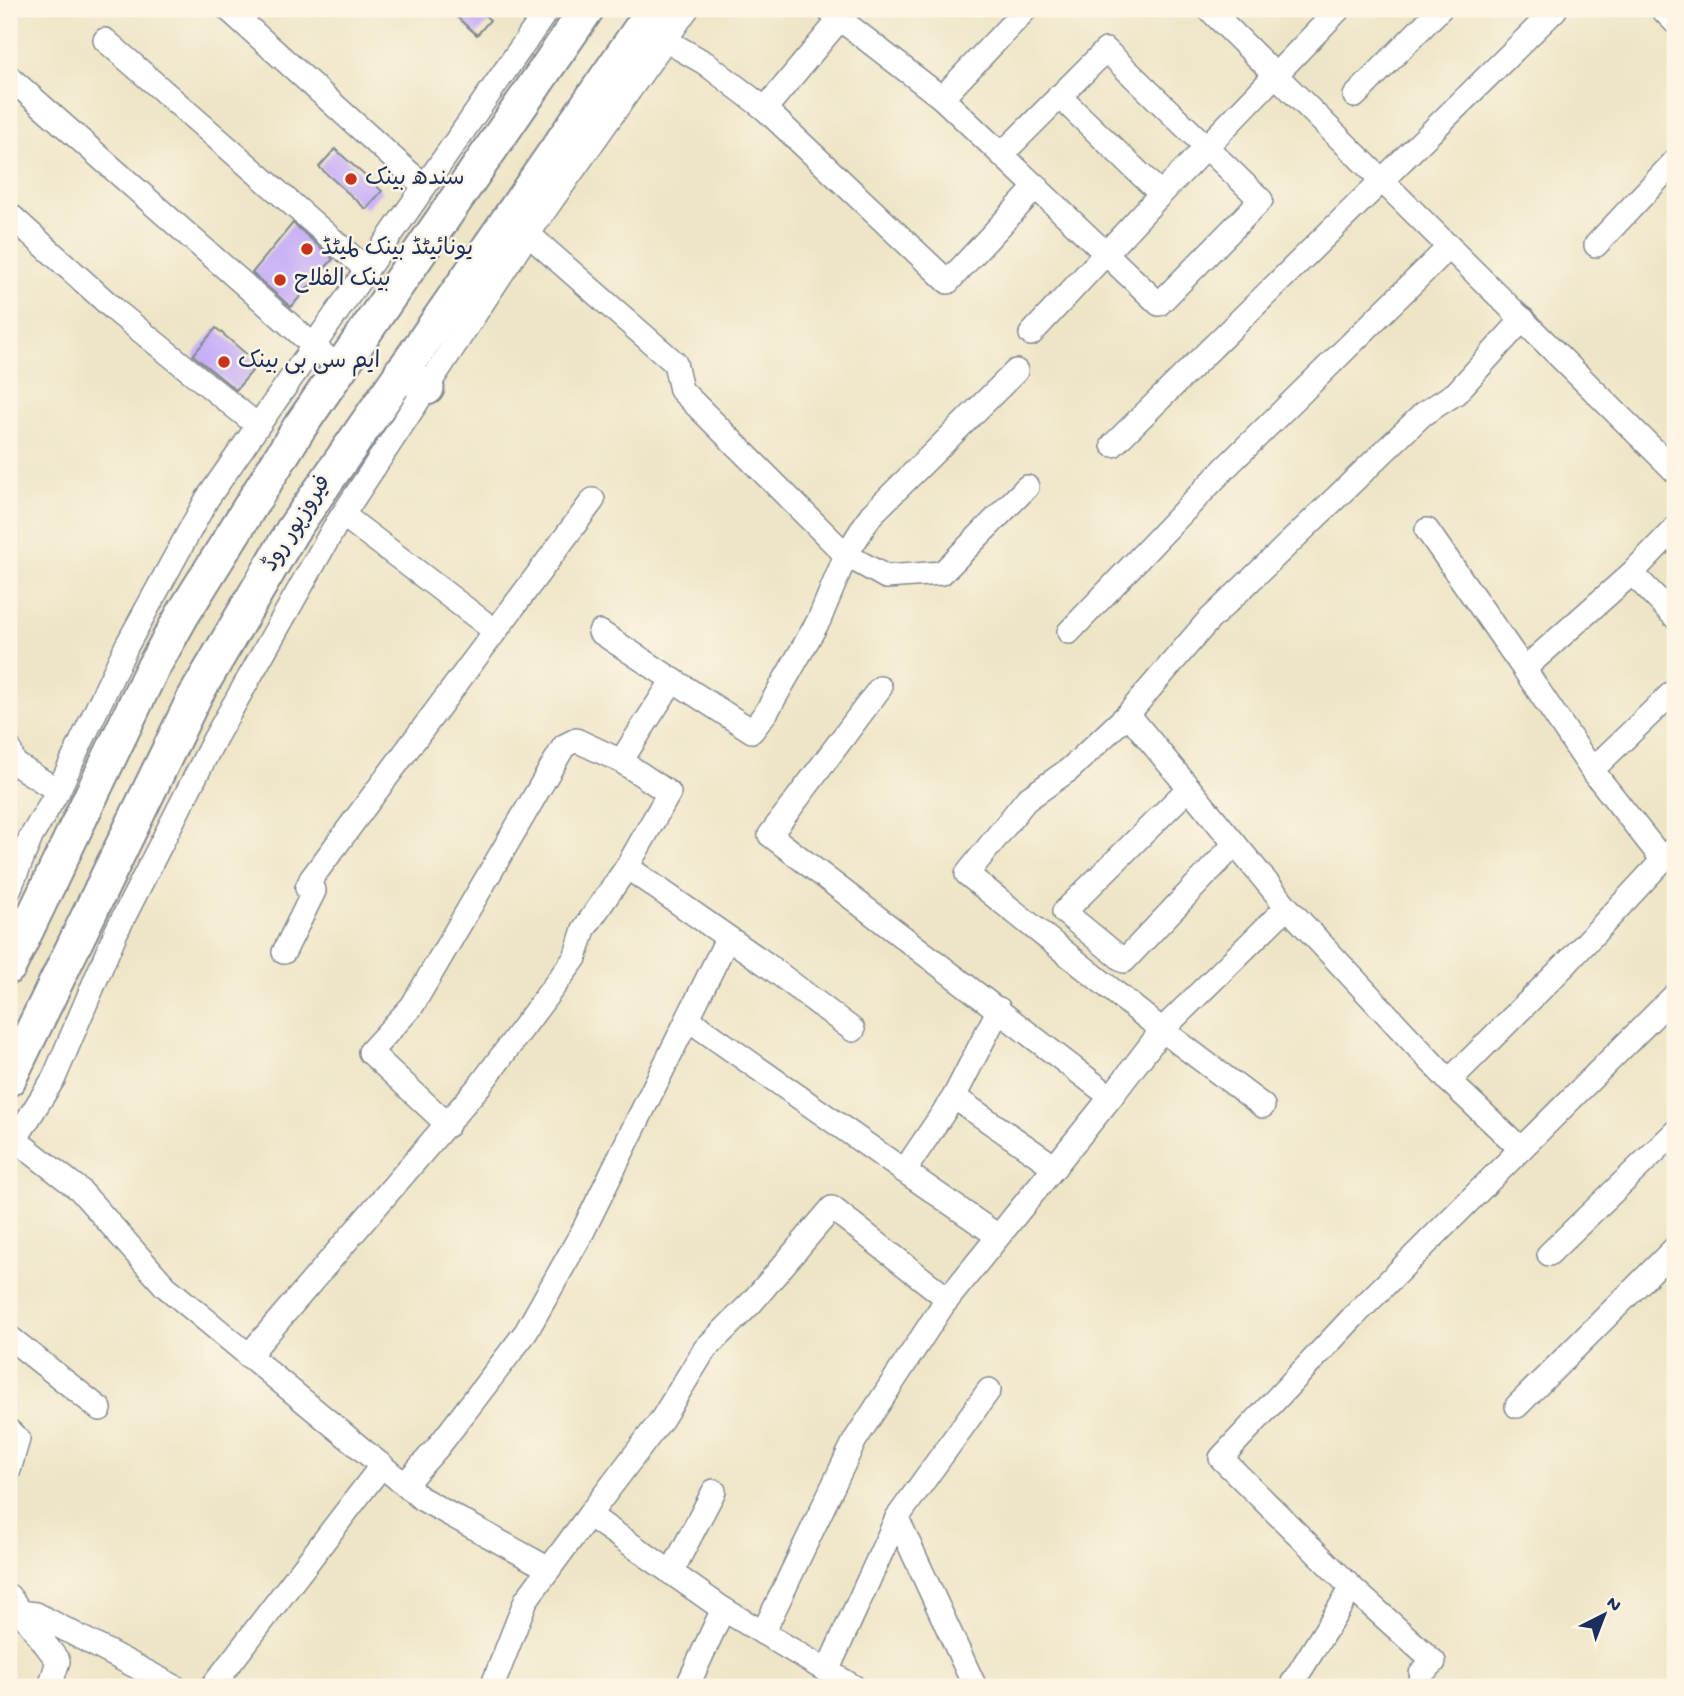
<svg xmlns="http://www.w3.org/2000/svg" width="1684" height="1696" viewBox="0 0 1684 1696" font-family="'Gochi Hand','Playpen Sans Arabic',sans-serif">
  <rect width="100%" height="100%" fill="#fcf5e5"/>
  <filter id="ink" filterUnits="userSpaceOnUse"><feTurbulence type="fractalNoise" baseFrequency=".0143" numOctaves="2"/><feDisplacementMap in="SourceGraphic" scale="14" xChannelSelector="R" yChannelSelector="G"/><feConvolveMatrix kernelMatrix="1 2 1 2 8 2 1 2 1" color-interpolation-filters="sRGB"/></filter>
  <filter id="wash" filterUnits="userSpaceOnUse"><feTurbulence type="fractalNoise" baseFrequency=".00686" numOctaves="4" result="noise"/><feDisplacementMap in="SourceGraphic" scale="28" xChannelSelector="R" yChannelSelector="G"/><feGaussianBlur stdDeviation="1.57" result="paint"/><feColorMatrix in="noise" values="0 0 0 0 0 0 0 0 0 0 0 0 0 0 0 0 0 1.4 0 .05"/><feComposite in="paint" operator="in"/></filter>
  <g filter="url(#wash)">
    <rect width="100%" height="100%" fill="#eee5c6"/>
    <g id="blocks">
      <g fill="#c4adf7">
        <path d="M448 9H478L490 20 477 35Z"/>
        <path d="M335 149 382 191 366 209 319 167Z"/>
        <path d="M293 223 333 259 291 307 252 273Z"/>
        <path d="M216 328 258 364 236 390 193 355Z"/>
      </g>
    </g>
  </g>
  <g filter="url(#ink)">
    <use href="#blocks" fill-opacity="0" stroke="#848a92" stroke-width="2"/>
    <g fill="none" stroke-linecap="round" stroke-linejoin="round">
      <g stroke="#848a92" stroke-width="26">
        <g id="minor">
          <path d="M228 9 424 186"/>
          <path d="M827 9 942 98 1159 304 1261 200 1106 50 1003 153"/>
          <path d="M1209 9 1675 471"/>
          <path d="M1662 9 1675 22"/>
          <path d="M840 19 765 109 948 282 1037 186"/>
          <path d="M105 40 366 269"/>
          <path d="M665 40 705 63 765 109"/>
          <path d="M9 77 340 369"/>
          <path d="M1355 96 1440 9"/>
          <path d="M942 98 1026 9"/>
          <path d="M1161 194 1339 9"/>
          <path d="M9 214 116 311 257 425"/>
          <path d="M528 234 675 363 681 390 846 555 886 577 942 573 1027 487"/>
          <path d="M1596 245 1675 161"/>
          <path d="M1031 334 1161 194 1059 96"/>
          <path d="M1113 445 1555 10"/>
          <path d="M343 515 495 631"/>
          <path d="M1427 530 1524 669 1632 573 1675 617"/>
          <path d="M1632 573 1675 528"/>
          <path d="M600 632 673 680 621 761 669 793 627 867"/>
          <path d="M1069 632 1224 469 1450 246"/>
          <path d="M1524 669 1592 770 1663 860 1675 847"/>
          <path d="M673 680 752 731 767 711 819 620 846 555 871 515 1016 371"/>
          <path d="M880 688 770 835 1111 1097 1162 1030 967 874 1026 800 1070 769 1128 714"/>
          <path d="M9 748 14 763 58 791"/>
          <path d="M1592 770 1675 690"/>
          <path d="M1189 788 1064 912 1124 961 1235 844"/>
          <path d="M9 890 31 837 58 791 127 645 207 499 548 9"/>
          <path d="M1287 907 1449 1081 1521 1149 1352 1318 1221 1458 1352 1588 1434 1662 1421 1674"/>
          <path d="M284 952 314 891 307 888 311 879 593 500"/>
          <path d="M688 1019 904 1171"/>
          <path d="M1449 1081 1568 962 1663 860"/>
          <path d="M954 1097 999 1009"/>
          <path d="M1263 1106 1162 1030 1287 907 1128 714 1207 622 1423 414 1456 393 1523 319"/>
          <path d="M448 1125 370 1052 412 1006 564 746 576 740 621 761"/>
          <path d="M9 1135 80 1190 165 1286 422 1499 549 1569"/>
          <path d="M15 1140 54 1078 116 932 215 738 334 528 528 234 687 9"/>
          <path d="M1521 1149 1675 995"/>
          <path d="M998 1236 904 1171 954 1097 1055 1167"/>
          <path d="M1549 1254 1675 1132"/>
          <path d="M948 1299 832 1208 752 1302 705 1349 662 1419 589 1515 723 1609 827 1671 897 1518 989 1390"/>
          <path d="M9 1337 100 1409"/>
          <path d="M248 1356 481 1084 575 958 584 929 627 867 766 964 853 1030"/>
          <path d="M1517 1406 1675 1248"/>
          <path d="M9 1431 18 1439 9 1470"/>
          <path d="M405 1484 438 1447 526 1332 583 1231 727 939"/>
          <path d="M897 1518 975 1687"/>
          <path d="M671 1573 714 1491"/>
          <path d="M9 1596 58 1661 50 1687"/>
          <path d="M19 1612 36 1614 175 1687"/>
          <path d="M763 1633 855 1440 943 1305 1111 1097"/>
          <path d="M827 1671 854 1687"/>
          <path d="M212 1687 382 1465"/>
          <path d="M492 1687 526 1600 589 1515"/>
          <path d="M687 1687 723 1609"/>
          <path d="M1300 1687 1293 1682 1352 1588"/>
        </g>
      </g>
      <g stroke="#848a92" stroke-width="37">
        <g id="highway">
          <path d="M401 372 427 388"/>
          <path d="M9 967 150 673 183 614 299 428 587 9"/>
          <path d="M9 1079 194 698 292 531 654 9"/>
        </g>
      </g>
      <use href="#minor" stroke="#fff" stroke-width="23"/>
      <use href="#highway" stroke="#fff" stroke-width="33"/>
    </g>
  </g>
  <g fill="#c8321e" stroke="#fcf5e5" stroke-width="2.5">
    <circle cx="351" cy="179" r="7"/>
    <circle cx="307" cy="249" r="7"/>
    <circle cx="280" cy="280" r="7"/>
    <circle cx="224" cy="362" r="7"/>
  </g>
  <g text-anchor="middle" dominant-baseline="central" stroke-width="5" stroke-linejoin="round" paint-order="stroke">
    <g font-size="23" fill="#1b2f5e" stroke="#fcf5e5" text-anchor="start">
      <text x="365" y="179">سندھ بینک</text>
      <text x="321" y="249">یونائیٹڈ بینک لمیٹڈ</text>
      <text x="294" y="280">بینک الفلاح</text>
      <text x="238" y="362">ایم سی بی بینک</text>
    </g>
    <g font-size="23" fill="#1b2f5e" stroke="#fcf5e5">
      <text transform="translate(298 524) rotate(-58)">فیروزپور روڈ</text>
    </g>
  </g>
  <rect width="1684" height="1696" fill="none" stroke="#fcf5e5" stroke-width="35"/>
  <g transform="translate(1604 1615) rotate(42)" stroke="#fcf5e5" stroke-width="5" paint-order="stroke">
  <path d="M0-5L12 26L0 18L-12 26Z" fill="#1b2f5e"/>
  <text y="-10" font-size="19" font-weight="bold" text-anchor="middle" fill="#1b2f5e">N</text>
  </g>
</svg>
